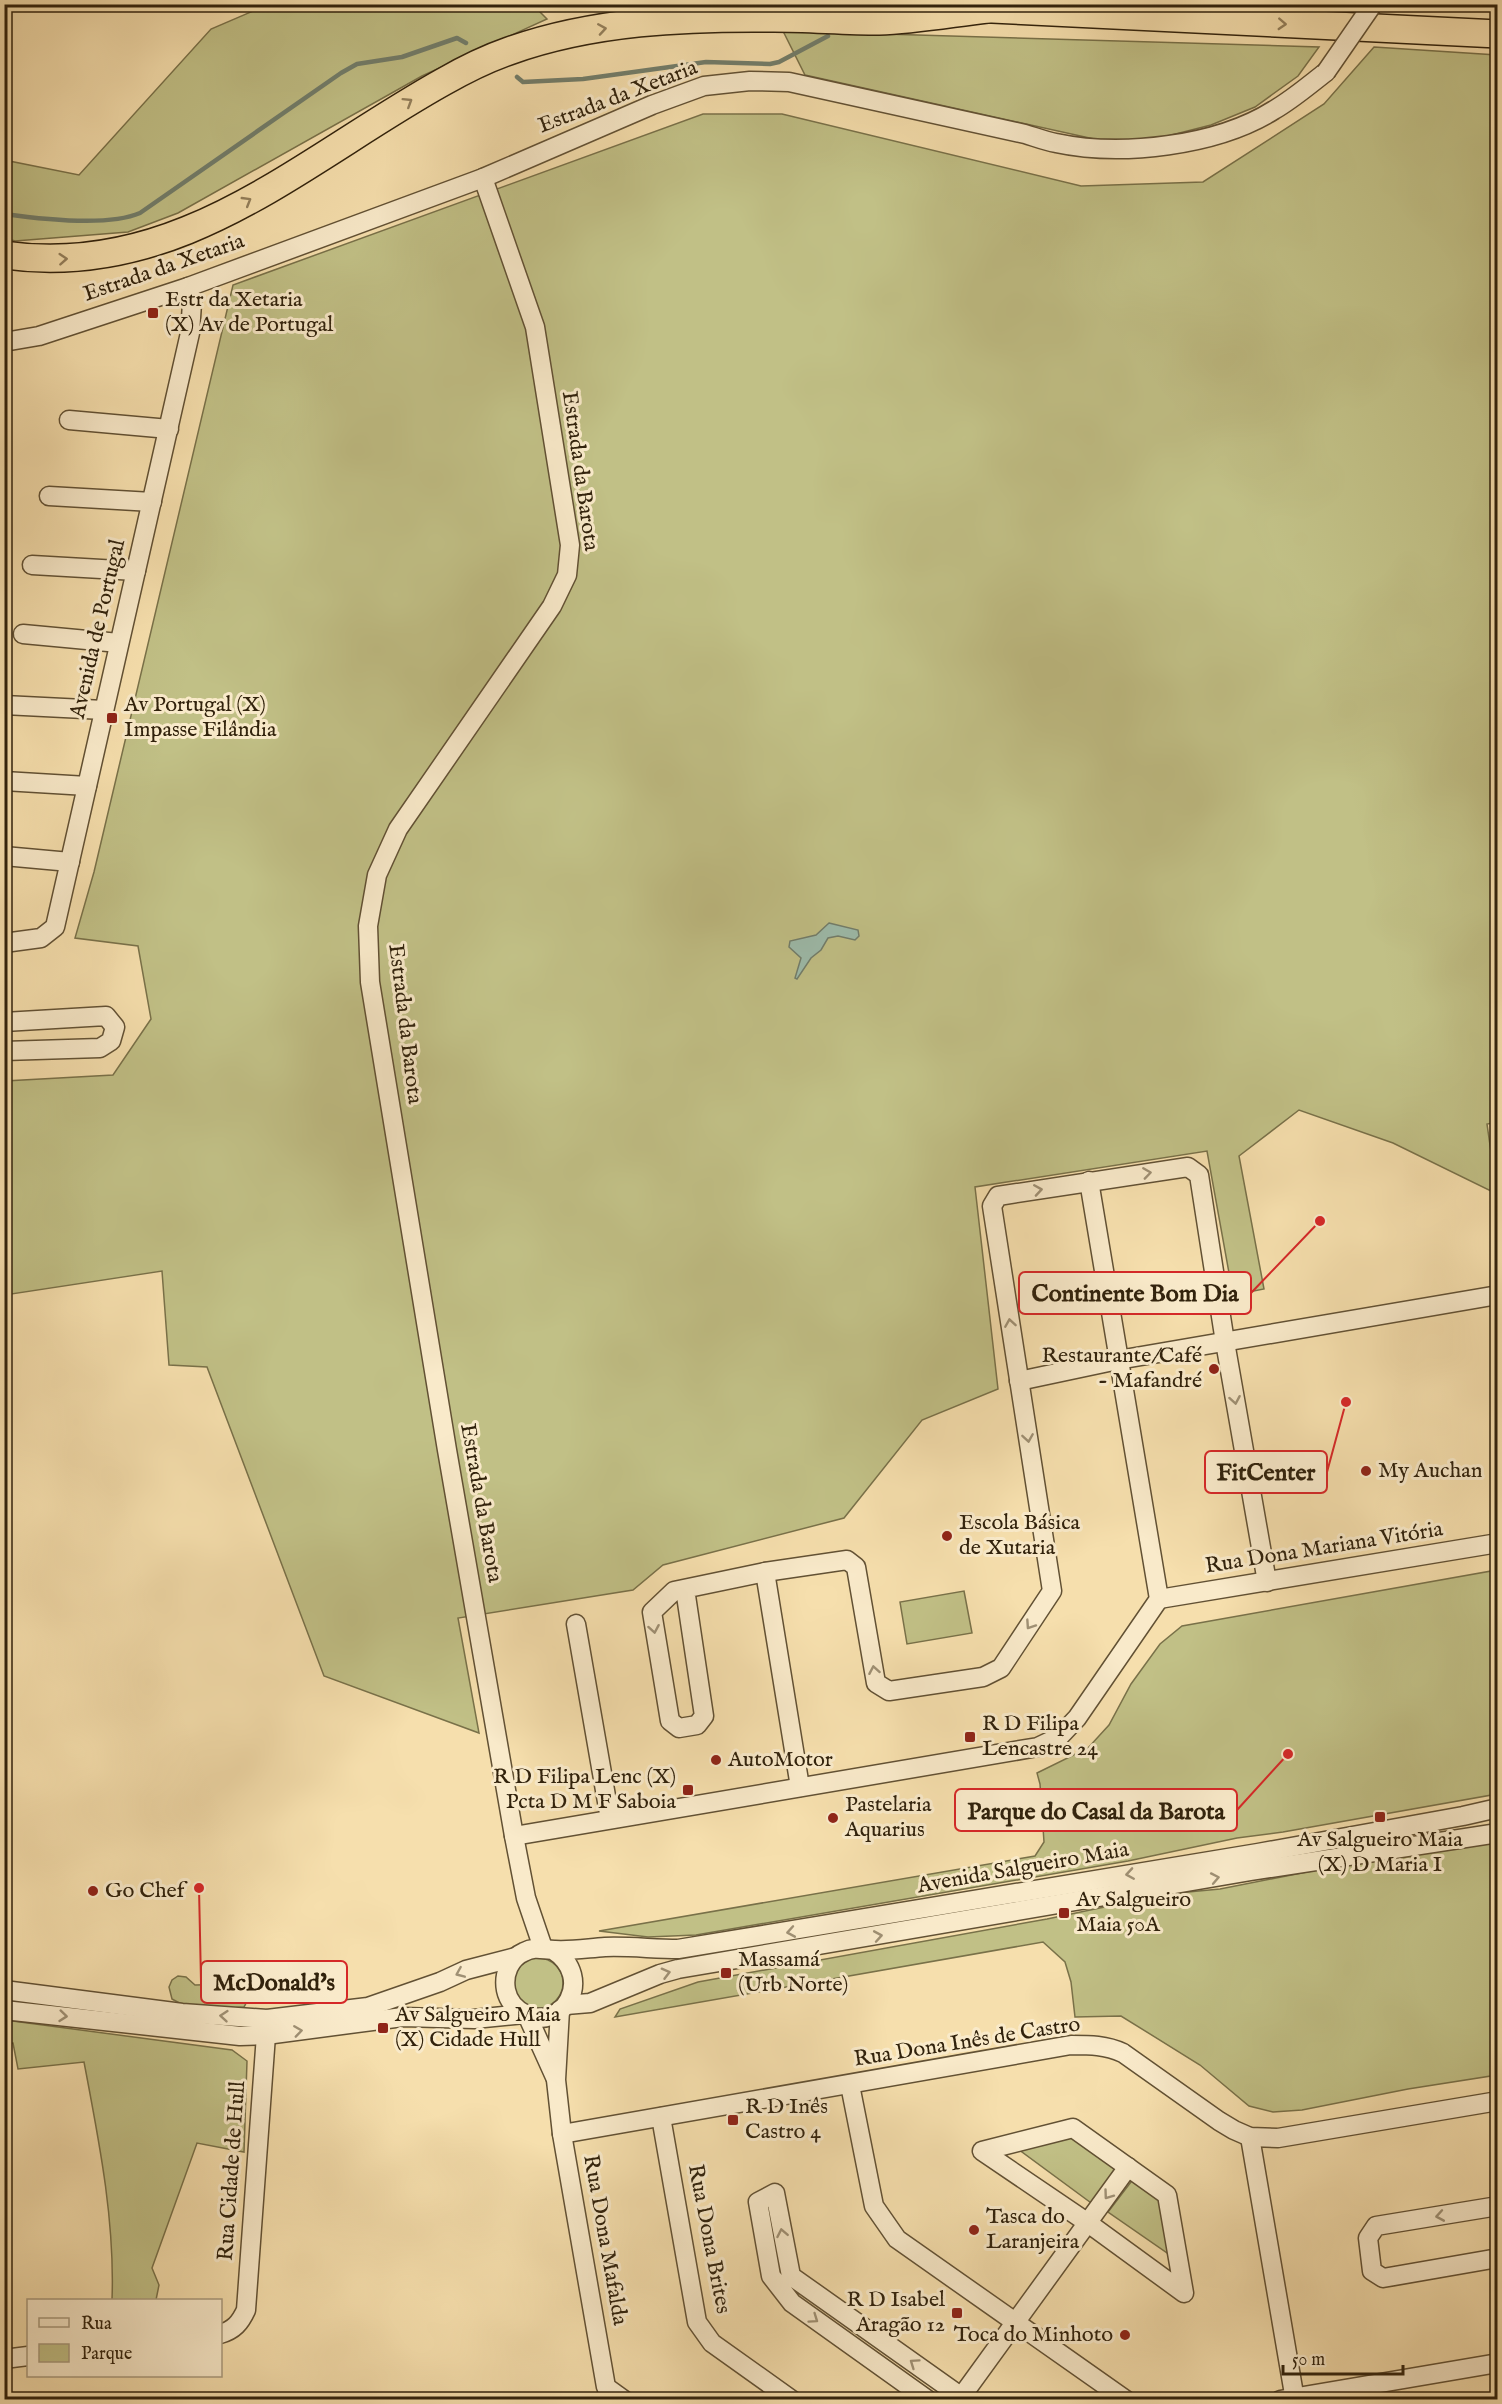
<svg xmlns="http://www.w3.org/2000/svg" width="1502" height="2404" viewBox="0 0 1502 2404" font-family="'IM FELL English',serif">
  <rect width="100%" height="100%" fill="#f6dfad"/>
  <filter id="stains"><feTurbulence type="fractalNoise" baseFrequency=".00333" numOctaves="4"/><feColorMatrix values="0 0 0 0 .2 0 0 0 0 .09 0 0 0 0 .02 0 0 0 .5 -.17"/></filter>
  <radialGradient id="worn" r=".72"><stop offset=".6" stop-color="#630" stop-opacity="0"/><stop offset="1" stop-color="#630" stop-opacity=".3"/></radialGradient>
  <g fill="#c1c086" stroke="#797149" stroke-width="1.5">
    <path d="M288 6 535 7 547 19 422 76 178 213 128 232 15 241 5 238 4 160 79 175 211 29 260 8Z"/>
    <path d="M783 31 1319 47 1298 76 1255 107 1211 125 1152 140 1094 139 805 75Z"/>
    <path d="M1374 47 1497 55 1498 1122 1487 1124 1497 1194 1393 1143 1299 1110 1239 1156 1264 1289 1233 1295 1207 1151 975 1187 998 1389 922 1420 844 1518 663 1565 633 1590 458 1618 479 1733 324 1676 207 1367 169 1365 162 1271 5 1295V1081L113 1075 151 1019 138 946 75 938 94 872 233 285 703 114H782L1081 186 1203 182 1324 104Z"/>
    <path d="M1497 1570V1794L1283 1832 1237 1838 1128 1861 696 1935 648 1937 599 1931 1035 1856 1044 1842 1040 1784 1037 1773 1088 1748 1109 1725 1131 1684 1160 1644 1182 1626Z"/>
    <path d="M964 1591 972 1633 907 1644 900 1602Z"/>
    <path d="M1497 1841V2075L1408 2089 1302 2110 1273 2112 1249 2106 1200 2065 1121 2016 1075 2017 1071 1982 1065 1962 1043 1942 615 2017 620 2009 698 1982 1047 1919 1167 1894 1220 1889 1439 1846Z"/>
    <circle cx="538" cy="1983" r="25"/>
    <path d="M249 1969C253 1984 252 1994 244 2007 220 2009 192 2012 172 1999L169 1987 172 1980 178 1976 186 1977 195 1985 237 1984 228 1973Z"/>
    <path d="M5 2020 232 2050 247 2061 244 2152 197 2143 152 2268 159 2285 156 2300H112C115 2220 99 2141 84 2062L18 2069 13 2043 5 2044Z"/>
    <path d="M1075 2134 1125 2171 1098 2208 1018 2149Z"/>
    <path d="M1134 2178 1160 2198 1173 2257 1108 2212Z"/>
  </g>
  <path fill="#9dbcac" stroke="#727e6c" stroke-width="1.5" d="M829 923 858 930 859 936 855 940 838 936 828 938 821 950 811 958 797 979 795 978 801 958 789 947 790 941 816 935Z"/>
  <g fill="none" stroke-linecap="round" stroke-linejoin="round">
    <g stroke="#727e6c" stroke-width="4.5">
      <path d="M517 77 523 82 583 79 706 62 770 64 779 62 828 36"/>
      <path d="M4 214C40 219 108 227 140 213L341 73 357 64 402 57 457 38 466 43"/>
    </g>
    <g stroke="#625134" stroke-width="21">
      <g id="minor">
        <path d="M483 178 535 327 570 545 567 575 552 606 398 829 377 875 368 926 370 982 447 1450 514 1836 526 1898 543 1948"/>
        <path d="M4 342 39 336 188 287 483 178 652 105 704 86 750 81 789 82 1025 134C1035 137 1045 141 1056 143 1121 157 1217 146 1274 110 1293 99 1309 85 1326 72"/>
        <path d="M69 420 169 429"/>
        <path d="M49 496 152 502"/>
        <path d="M32 565 136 571"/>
        <path d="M23 634 119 643"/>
        <path d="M4 705 104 710"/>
        <path d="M4 781 87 786"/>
        <path d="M4 856 70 862"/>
        <path d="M4 943 41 938 55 927 190 333 192 303 188 287"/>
        <path d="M4 1022 106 1016 115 1027 111 1041 100 1048 4 1051"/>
        <path d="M1019 1381 1118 1360 1498 1295"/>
        <path d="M765 1572 800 1787"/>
        <path d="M685 1589 704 1716 697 1725 679 1728 670 1721 652 1612 674 1591 765 1572 847 1560 856 1567 876 1683 889 1691 983 1677 1001 1668 1052 1591 992 1206 998 1196 1188 1167 1199 1175 1225 1342 1267 1582"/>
        <path d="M1159 1599 1498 1543"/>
        <path d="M576 1624 610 1819"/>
        <path d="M514 1836 1038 1747 1059 1737 1077 1718 1159 1599 1089 1181"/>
        <path d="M553 1950C596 1978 562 2033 525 2014 515 2009 508 2000 506 1990 503 1974 510 1958 524 1952 535 1946 543 1950 555 1950 572 1951 589 1948 605 1947 629 1946 654 1949 678 1949L1258 1853 1463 1816 1498 1808"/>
        <path d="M4 1990 182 2013 267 2019 368 2007 440 1982 466 1970 516 1957"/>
        <path d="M566 2005 590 2003 660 1974 678 1969 1251 1871 1498 1833"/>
        <path d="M4 2010 240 2036 266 2035 403 2017 474 2019 524 2014"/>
        <path d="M560 2010 556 2080 562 2134 606 2387 624 2400"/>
        <path d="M527 2015 555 2077"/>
        <path d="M850 2085 874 2206 897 2239 1126 2400"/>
        <path d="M661 2117 697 2322 712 2343 792 2400"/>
        <path d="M1073 2128 1167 2195 1184 2293 1088 2223 982 2151Z"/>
        <path d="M562 2134 1071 2045C1090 2045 1106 2045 1123 2053L1219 2121 1234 2130 1250 2137 1278 2138 1498 2101"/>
        <path d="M1250 2137 1295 2400"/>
        <path d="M1498 2206 1376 2226 1368 2238 1372 2271 1383 2278 1498 2258"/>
        <path d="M220 2334C234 2330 240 2323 246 2310L266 2035"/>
        <path d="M4 2359 28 2356"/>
        <path d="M928 2400 792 2303 771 2276 758 2202 775 2193 791 2276 966 2400"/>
        <path d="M959 2400 1128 2167"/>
        <path d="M1280 2400 1498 2363"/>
      </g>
    </g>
    <g stroke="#31220c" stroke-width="30">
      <g id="highway">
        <path d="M971 8 1498 34"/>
        <path d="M4 255C179 280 301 161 443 82 464 70 486 59 509 51 592 21 686 17 774 18 809 18 844 21 879 21 915 20 952 13 987 9"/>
      </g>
    </g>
    <use href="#minor" stroke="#f9eaca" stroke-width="18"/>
    <use href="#highway" stroke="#f6dfad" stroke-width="27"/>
    <g stroke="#625134" stroke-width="21" stroke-linecap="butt">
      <path id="minor-bridge" d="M1326 72 1373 4"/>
    </g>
    <use href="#minor-bridge" stroke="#f9eaca" stroke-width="18"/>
  </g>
  <defs><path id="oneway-chevron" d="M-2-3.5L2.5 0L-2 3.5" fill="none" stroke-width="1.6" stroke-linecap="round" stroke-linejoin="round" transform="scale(1.5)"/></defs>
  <g stroke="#94805c">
    <use href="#oneway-chevron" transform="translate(1282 24) rotate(3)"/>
    <use href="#oneway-chevron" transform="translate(602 29) rotate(-9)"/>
    <use href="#oneway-chevron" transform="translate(408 102) rotate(-32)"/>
    <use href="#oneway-chevron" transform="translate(247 201) rotate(-31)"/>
    <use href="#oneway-chevron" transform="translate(63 259) rotate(-4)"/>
  </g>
  <g stroke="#9f9074">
    <use href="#oneway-chevron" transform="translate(1147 1173) rotate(-8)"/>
    <use href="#oneway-chevron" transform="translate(1038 1190) rotate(-9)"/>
    <use href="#oneway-chevron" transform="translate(1010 1323) rotate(-99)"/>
    <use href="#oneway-chevron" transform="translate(1235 1400) rotate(80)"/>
    <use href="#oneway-chevron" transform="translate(1028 1438) rotate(81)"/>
    <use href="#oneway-chevron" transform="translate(1030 1625) rotate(124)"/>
    <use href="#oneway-chevron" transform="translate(654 1629) rotate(80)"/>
    <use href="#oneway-chevron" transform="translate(874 1670) rotate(-100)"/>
    <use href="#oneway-chevron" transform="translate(1130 1874) rotate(171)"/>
    <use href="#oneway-chevron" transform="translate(1215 1878) rotate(-11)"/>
    <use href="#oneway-chevron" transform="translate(791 1932) rotate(170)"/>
    <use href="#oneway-chevron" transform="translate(878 1936) rotate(-10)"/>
    <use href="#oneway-chevron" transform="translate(460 1973) rotate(157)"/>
    <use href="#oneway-chevron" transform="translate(666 1973) rotate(-15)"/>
    <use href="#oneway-chevron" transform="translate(63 2016) rotate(6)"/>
    <use href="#oneway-chevron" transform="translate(224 2016) rotate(-175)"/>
    <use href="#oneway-chevron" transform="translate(298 2031) rotate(-8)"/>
    <use href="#oneway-chevron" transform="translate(1108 2195) rotate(126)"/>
    <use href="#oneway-chevron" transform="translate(1440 2216) rotate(170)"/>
    <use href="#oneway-chevron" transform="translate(782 2233) rotate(-101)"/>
    <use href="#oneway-chevron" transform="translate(814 2319) rotate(35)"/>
    <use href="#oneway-chevron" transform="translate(914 2363) rotate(-145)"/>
  </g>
  <g fill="#8f2418" stroke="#f9eaca" stroke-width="2">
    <rect x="147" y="307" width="12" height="12" rx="3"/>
    <rect x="106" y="712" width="12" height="12" rx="3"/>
    <circle cx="1214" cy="1369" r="6"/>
    <circle cx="1366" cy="1471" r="6"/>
    <circle cx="947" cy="1536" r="6"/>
    <rect x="964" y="1731" width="12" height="12" rx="3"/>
    <circle cx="716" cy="1760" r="6"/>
    <rect x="682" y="1784" width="12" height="12" rx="3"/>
    <rect x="1374" y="1811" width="12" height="12" rx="3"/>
    <circle cx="833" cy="1818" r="6"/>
    <circle cx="93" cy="1891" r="6"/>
    <rect x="1058" y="1907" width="12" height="12" rx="3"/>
    <rect x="720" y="1967" width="12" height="12" rx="3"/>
    <rect x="377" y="2022" width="12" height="12" rx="3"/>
    <rect x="727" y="2114" width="12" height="12" rx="3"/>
    <circle cx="974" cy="2230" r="6"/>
    <rect x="951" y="2307" width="12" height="12" rx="3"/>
    <circle cx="1125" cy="2335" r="6"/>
  </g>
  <g text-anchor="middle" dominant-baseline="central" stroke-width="6" stroke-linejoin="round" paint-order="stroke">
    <g font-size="22" fill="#31220c" stroke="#f9eaca">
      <text transform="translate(618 97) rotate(-21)">Estrada da Xetaria</text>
      <text transform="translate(164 268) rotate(-19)">Estrada da Xetaria</text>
      <text transform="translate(580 471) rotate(82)">Estrada da Barota</text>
      <text transform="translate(98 629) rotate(-77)">Avenida de Portugal</text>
      <text transform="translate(405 1024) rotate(83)">Estrada da Barota</text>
      <text transform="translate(481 1503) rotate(80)">Estrada da Barota</text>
      <text transform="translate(1324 1548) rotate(-9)">Rua Dona Mariana Vitória</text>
      <text transform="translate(1023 1868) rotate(-10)">Avenida Salgueiro Maia</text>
      <text transform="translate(967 2042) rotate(-9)">Rua Dona Inês de Castro</text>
      <text transform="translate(232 2171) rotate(-86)">Rua Cidade de Hull</text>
      <text transform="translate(709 2239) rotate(79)">Rua Dona Brites</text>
      <text transform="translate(605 2240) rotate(80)">Rua Dona Mafalda</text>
    </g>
    <g font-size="22" fill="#31220c" stroke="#f9eaca" text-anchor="start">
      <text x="165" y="300">Estr da Xetaria<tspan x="165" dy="25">(X) Av de Portugal</tspan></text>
      <text x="124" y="705">Av Portugal (X)<tspan x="124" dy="25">Impasse Filândia</tspan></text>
      <text x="1202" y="1356" text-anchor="end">Restaurante/Café<tspan x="1202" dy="25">- Mafandré</tspan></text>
      <text x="1378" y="1471">My Auchan</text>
      <text x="959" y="1523">Escola Básica<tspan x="959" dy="25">de Xutaria</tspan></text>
      <text x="982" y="1724">R D Filipa<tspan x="982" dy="25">Lencastre 24</tspan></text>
      <text x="728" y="1760">AutoMotor</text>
      <text x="676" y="1777" text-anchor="end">R D Filipa Lenc (X)<tspan x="676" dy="25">Pcta D M F Saboia</tspan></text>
      <text x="845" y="1805">Pastelaria<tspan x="845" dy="25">Aquarius</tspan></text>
      <text x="1380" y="1840" text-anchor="middle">Av Salgueiro Maia<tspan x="1380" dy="25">(X) D Maria I</tspan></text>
      <text x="105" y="1891">Go Chef</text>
      <text x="1076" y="1900">Av Salgueiro<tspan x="1076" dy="25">Maia 50A</tspan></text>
      <text x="738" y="1960">Massamá<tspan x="738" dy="25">(Urb Norte)</tspan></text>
      <text x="395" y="2015">Av Salgueiro Maia<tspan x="395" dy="25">(X) Cidade Hull</tspan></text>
      <text x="745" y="2107">R D Inês<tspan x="745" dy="25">Castro 4</tspan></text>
      <text x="986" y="2217">Tasca do<tspan x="986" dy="25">Laranjeira</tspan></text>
      <text x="945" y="2300" text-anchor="end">R D Isabel<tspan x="945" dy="25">Aragão 12</tspan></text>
      <text x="1113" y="2335" text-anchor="end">Toca do Minhoto</text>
    </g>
  </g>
  <path fill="none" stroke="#d62828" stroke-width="2" d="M1320 1221L1251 1293M1346 1402L1327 1472M1288 1754L1237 1810M199 1888L201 1982"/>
  <g fill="#d62828" stroke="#f9eaca" stroke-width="2">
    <circle cx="1320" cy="1221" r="6"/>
    <circle cx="1346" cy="1402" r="6"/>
    <circle cx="1288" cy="1754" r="6"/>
    <circle cx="199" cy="1888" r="6"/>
  </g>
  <g fill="#f9eaca" stroke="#d62828" stroke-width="2">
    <rect x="1019" y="1272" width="232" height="42" rx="6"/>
    <rect x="1205" y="1451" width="122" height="42" rx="6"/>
    <rect x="955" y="1789" width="282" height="42" rx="6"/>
    <rect x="201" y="1961" width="146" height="42" rx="6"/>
  </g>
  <g font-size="24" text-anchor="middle" font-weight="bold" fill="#31220c">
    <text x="1135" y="1301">Continente Bom Dia</text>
    <text x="1266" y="1480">FitCenter</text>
    <text x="1096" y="1819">Parque do Casal da Barota</text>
    <text x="274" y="1990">McDonald's</text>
  </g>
  <rect width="1502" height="2404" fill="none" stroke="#f6dfad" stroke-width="24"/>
  <rect x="6" y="6" width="1490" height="2392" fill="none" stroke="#31220c" stroke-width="3"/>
  <rect x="12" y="12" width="1478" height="2380" fill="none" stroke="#31220c" stroke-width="1.5"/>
  <rect x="27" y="2299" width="195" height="78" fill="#f9eaca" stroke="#a99a7e" stroke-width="1.5"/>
  <rect x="39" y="2318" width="30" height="9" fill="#f9eaca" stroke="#a99a7e" stroke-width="1.5"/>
  <text x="81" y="2329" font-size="18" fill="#31220c">Rua</text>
  <rect x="39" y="2344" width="30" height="18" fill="#c1c086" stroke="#a99a7e" stroke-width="1.5"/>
  <text x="81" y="2359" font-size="18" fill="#31220c">Parque</text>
  <path d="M1283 2365v9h120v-9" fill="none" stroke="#31220c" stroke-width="3"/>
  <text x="1292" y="2365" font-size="18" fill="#31220c" stroke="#f9eaca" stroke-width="4.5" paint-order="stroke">50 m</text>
  <rect width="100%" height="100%" filter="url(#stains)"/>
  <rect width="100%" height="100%" fill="url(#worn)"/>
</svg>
